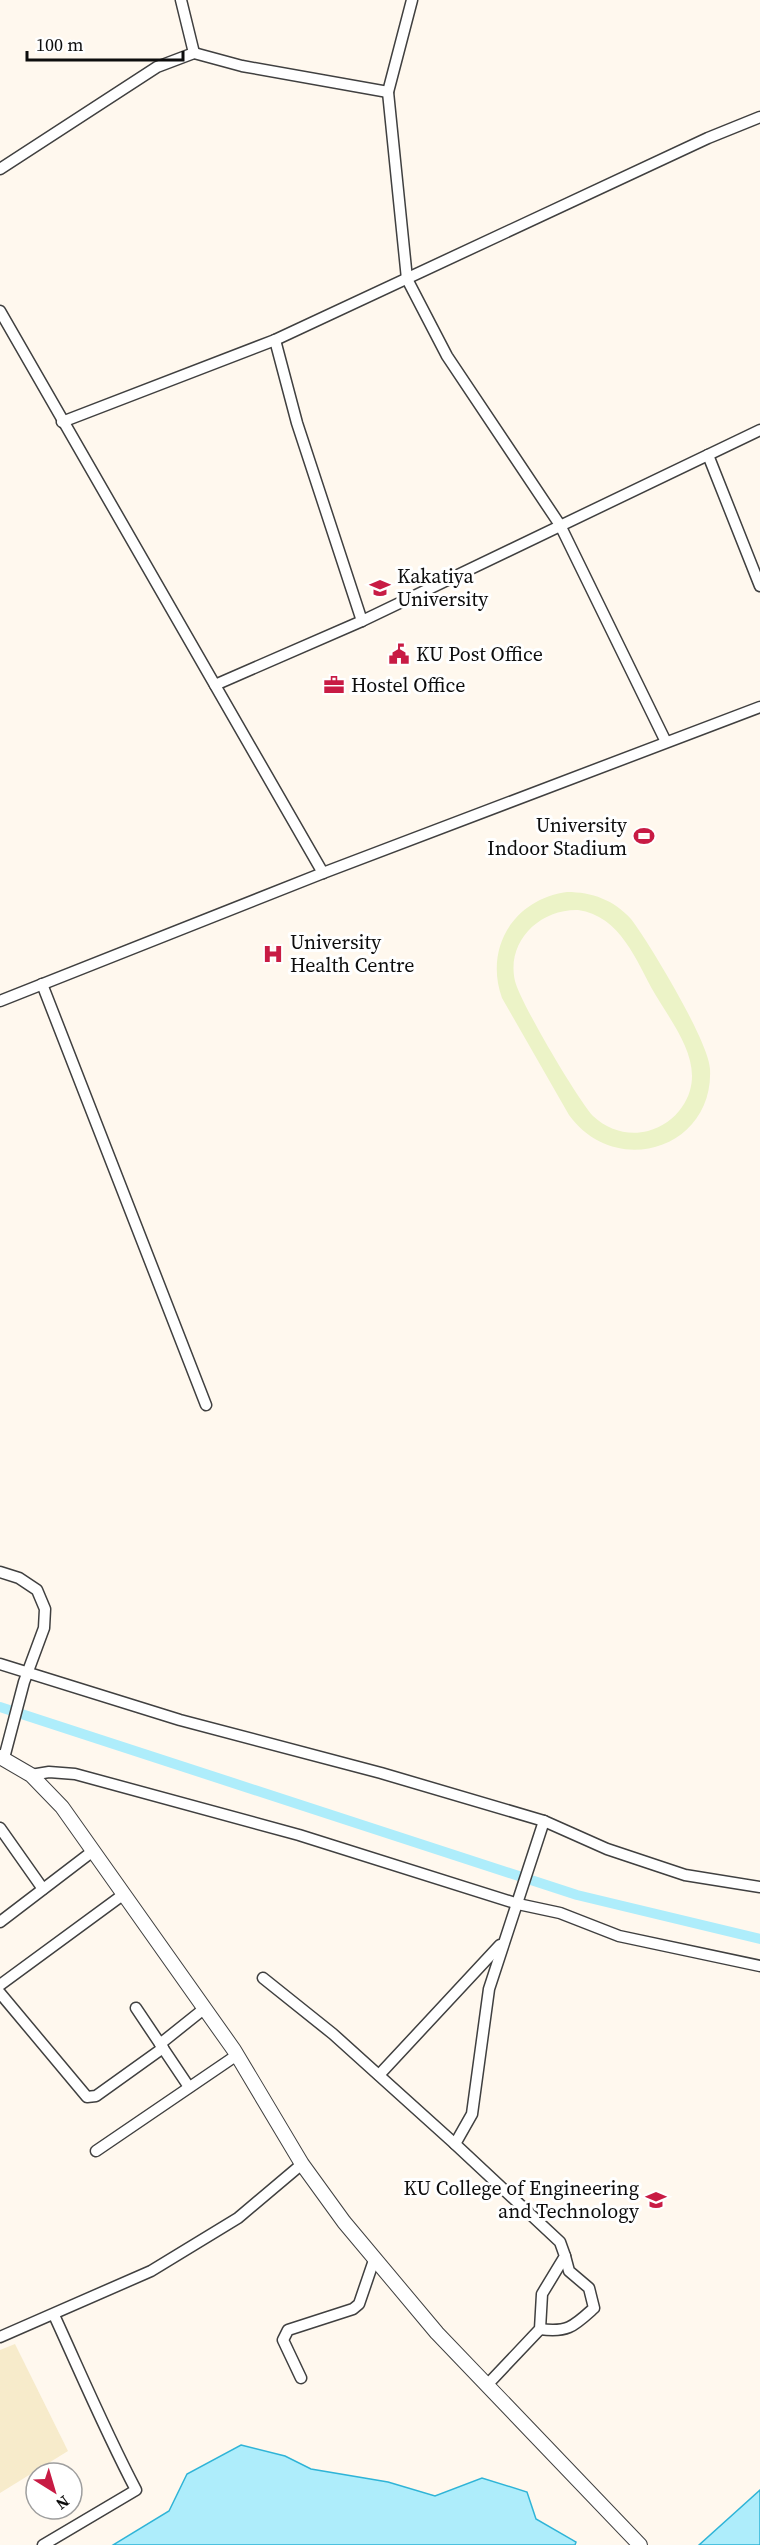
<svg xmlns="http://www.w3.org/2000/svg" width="760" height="2545" viewBox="0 0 760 2545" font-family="'Source Serif 4',serif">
  <rect width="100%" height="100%" fill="#fff8ee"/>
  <path fill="#f7ebcb" d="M15 2344 68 2451 0 2493V2350Z"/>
  <path fill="#ecf3c7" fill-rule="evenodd" d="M567 892C592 892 614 900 631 919 650 944 709 1042 710 1069 714 1149 615 1179 569 1115L502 998C484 948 514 899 567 892ZM578 910C621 916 636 961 655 994 675 1028 709 1068 682 1107 674 1119 662 1127 648 1131 628 1136 608 1130 593 1116 578 1100 520 1002 515 981 506 942 539 909 578 910Z"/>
  <g fill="#aeedfb" stroke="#2fb4d7" stroke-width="1.5">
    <path d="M241 2445 285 2456 311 2469 388 2482 435 2496 482 2478 527 2492 536 2519 576 2542 575 2545H113L169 2511 187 2474Z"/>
    <path d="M760 2490V2545H699Z"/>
  </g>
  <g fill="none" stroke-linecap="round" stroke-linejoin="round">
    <path stroke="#aeedfb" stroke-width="10" d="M0 1707 577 1895 760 1939"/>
    <g stroke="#404040" stroke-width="13">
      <g id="minor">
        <path d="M181 0 194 53"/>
        <path d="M412 0 388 92 407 279 447 356 560 525 666 742"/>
        <path d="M0 169 157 67 194 53 242 66 388 92"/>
        <path d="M0 311 323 873"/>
        <path d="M275 340 297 423 362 621"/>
        <path d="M62 422 275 340 708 138 760 117"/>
        <path d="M708 455 760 586"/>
        <path d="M215 685 362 621 760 430"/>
        <path d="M42 984 206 1405"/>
        <path d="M0 1001 323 873 760 707"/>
        <path d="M0 1572 19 1578 37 1590 45 1609 44 1628 24 1682 4 1758"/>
        <path d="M0 1664 180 1720 381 1773 544 1821 607 1849 685 1875 760 1887"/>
        <path d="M31 1775 49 1772 75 1774 299 1835 518 1904 560 1913 619 1936 760 1966"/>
        <path d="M0 1828 43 1889"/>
        <path d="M0 1922 93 1851"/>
        <path d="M263 1978 333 2034 455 2144"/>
        <path d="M0 1985 124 1894"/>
        <path d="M0 1993 87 2097 96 2096 163 2048"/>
        <path d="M136 2008 189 2087"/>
        <path d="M160 2044 205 2008"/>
        <path d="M379 2075 500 1945"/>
        <path d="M96 2151 237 2055"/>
        <path d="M540 2329C568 2333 574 2326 594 2308L589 2288 569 2271 565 2256"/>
        <path d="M0 2337 151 2271 238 2218 302 2164"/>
        <path d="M301 2378 283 2340 288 2330 353 2309 359 2304 374 2260"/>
        <path d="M488 2384 540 2329 542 2294 565 2256 560 2242 455 2144 472 2114 489 1989 544 1821"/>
        <path d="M43 2545 136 2490C106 2433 81 2374 54 2315"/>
      </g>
    </g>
    <g stroke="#404040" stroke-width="16">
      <path id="tertiary" d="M0 1757 31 1775 62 1807 234 2050 302 2164 344 2222 437 2333 640 2545"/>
    </g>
    <use href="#minor" stroke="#fff" stroke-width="10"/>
    <use href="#tertiary" stroke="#fff" stroke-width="14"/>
  </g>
  <defs>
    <g id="university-bare" transform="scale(1.62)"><path d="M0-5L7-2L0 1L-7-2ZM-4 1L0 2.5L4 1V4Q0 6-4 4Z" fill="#c81b44" stroke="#fff" stroke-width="2.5" paint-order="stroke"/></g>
    <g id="civic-bare" transform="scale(1.62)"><path d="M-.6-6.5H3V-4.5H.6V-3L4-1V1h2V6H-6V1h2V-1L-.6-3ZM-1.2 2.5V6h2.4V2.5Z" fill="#c81b44" stroke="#fff" stroke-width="2.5" paint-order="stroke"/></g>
    <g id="office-bare" transform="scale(1.62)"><path d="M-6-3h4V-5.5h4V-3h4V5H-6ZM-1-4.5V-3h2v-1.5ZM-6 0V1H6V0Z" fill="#c81b44" stroke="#fff" stroke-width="2.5" paint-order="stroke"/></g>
    <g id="stadium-bare" transform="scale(1.62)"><path d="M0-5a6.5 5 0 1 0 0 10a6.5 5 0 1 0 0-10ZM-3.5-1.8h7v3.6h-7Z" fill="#c81b44" stroke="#fff" stroke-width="2.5" paint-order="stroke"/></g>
    <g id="hospital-bare" transform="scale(1.62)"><path d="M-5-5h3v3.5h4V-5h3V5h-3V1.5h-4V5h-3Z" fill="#c81b44" stroke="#fff" stroke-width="2.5" paint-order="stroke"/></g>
  </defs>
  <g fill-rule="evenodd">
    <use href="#university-bare" x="380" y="588"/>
    <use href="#civic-bare" x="399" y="654"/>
    <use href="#office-bare" x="334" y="685"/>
    <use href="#stadium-bare" x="644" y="836"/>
    <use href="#hospital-bare" x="273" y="954"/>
    <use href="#university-bare" x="656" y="2200"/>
  </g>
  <g text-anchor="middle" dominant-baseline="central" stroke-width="6" stroke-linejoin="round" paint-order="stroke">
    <g font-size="20" fill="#0d0d0d" stroke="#fff" text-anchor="start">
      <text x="397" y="576">Kakatiya<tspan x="397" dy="23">University</tspan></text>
      <text x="416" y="654">KU Post Office</text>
      <text x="351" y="685">Hostel Office</text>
      <text x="627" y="825" text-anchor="end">University<tspan x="627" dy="23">Indoor Stadium</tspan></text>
      <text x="290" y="942">University<tspan x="290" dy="23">Health Centre</tspan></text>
      <text x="639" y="2188" text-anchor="end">KU College of Engineering<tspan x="639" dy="23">and Technology</tspan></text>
    </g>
  </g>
  <g transform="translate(54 2491) rotate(143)"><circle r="28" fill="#ffffff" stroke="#9e9e9e" stroke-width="1.5"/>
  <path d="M0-4.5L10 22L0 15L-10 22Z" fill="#c81b44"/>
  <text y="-9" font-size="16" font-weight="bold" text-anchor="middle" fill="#0d0d0d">N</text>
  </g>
  <path d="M27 51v9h156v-9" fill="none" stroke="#0d0d0d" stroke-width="3"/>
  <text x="36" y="51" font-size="18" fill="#0d0d0d" stroke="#ffffff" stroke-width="4.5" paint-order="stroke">100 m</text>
</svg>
